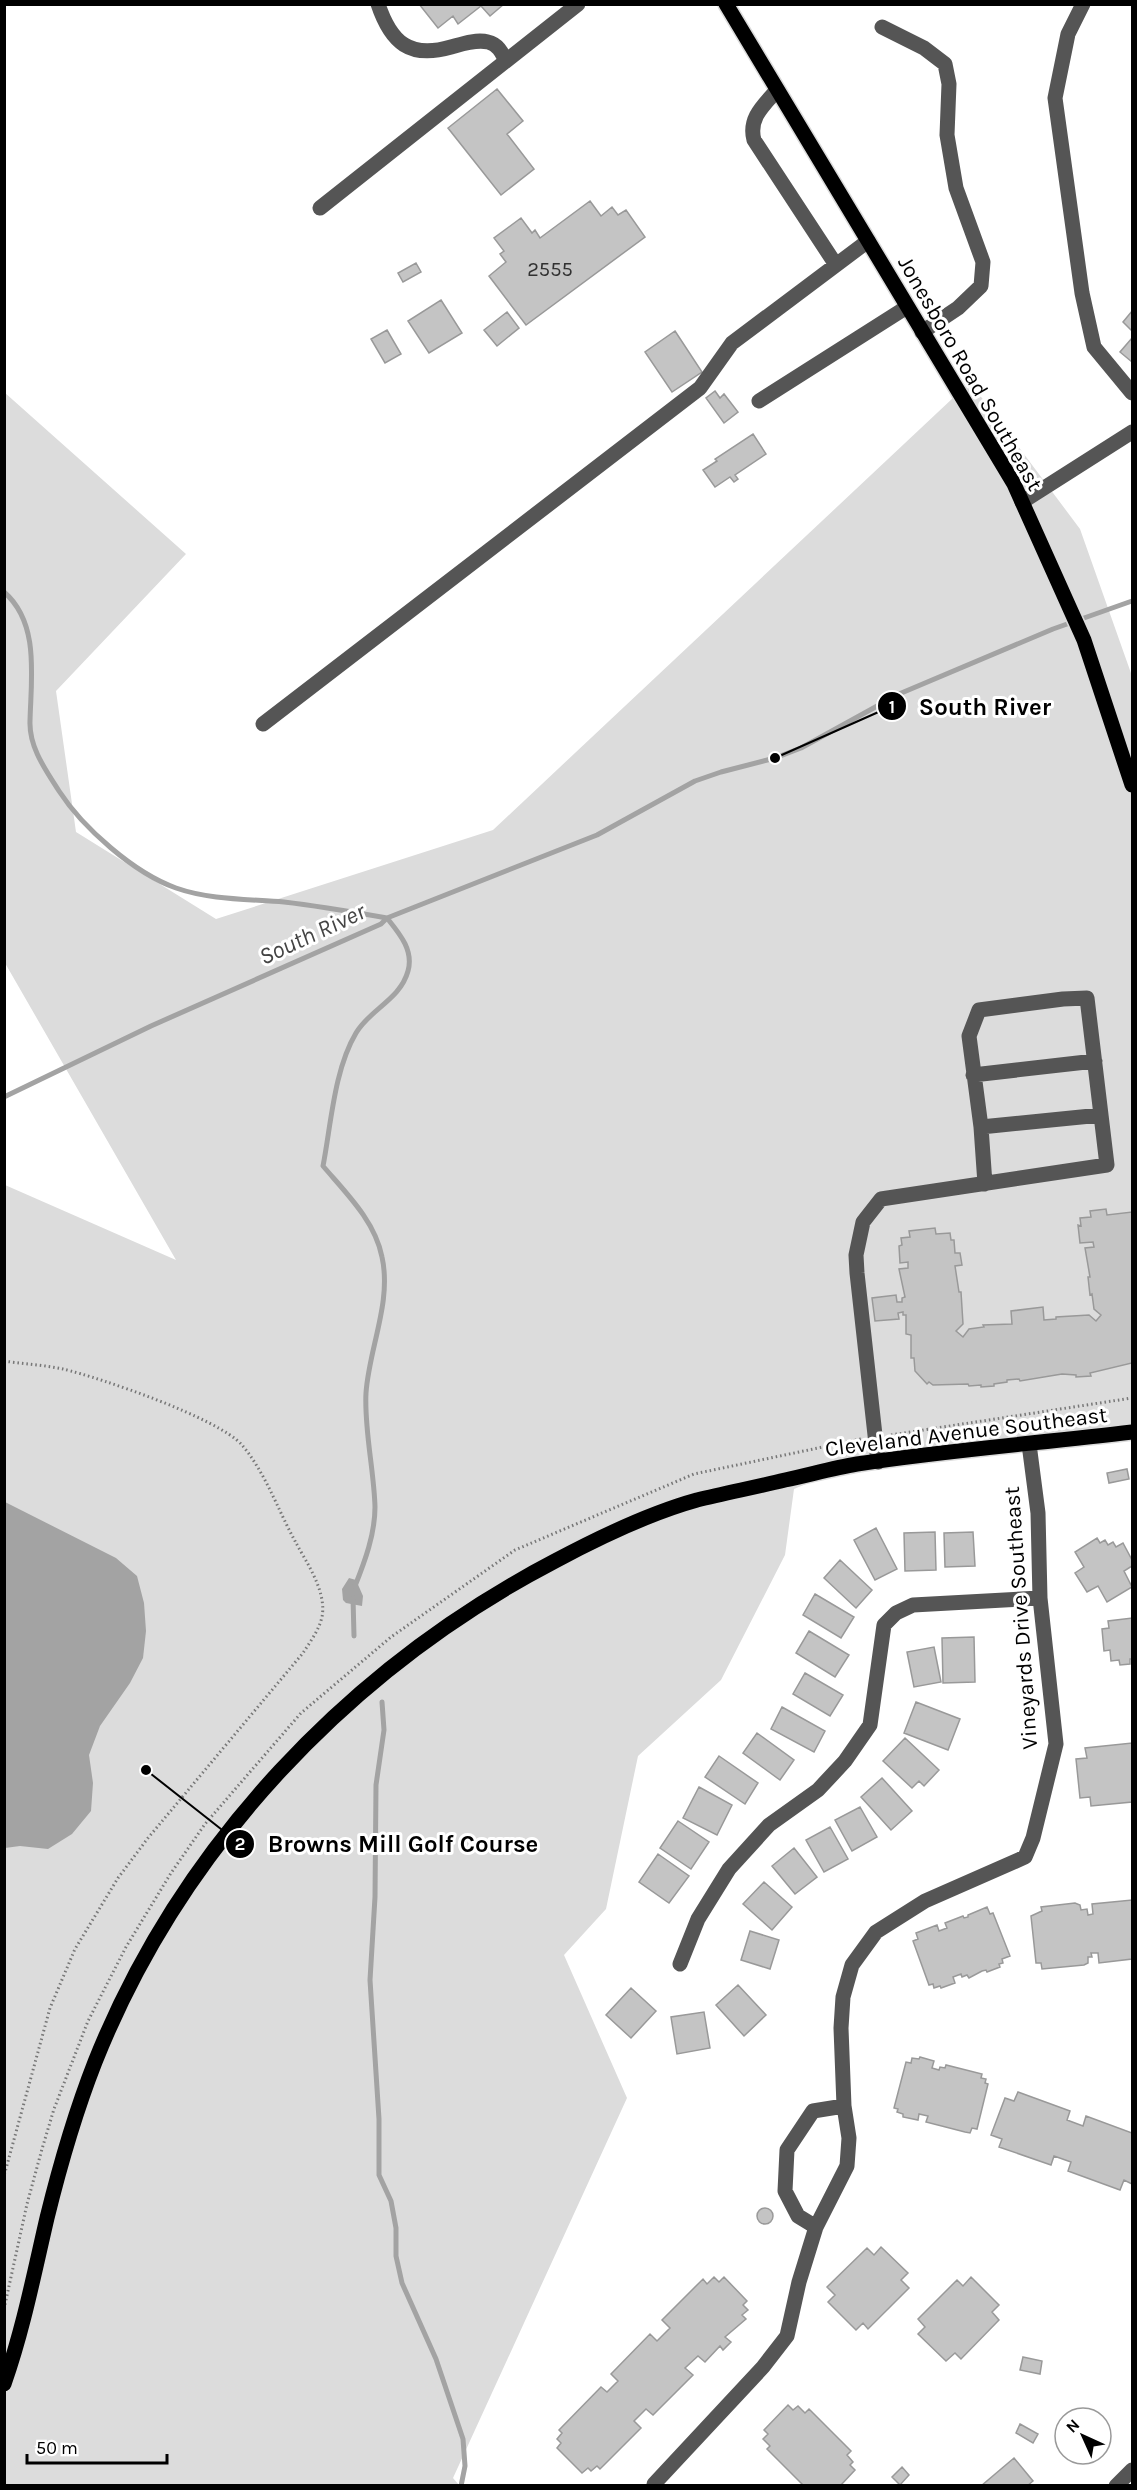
<svg xmlns="http://www.w3.org/2000/svg" width="1137" height="2490" font-family="Karla,sans-serif">
<style>
.green{fill:#dcdcdc}
.water{fill:#a3a3a3}
.lines{fill:none;stroke-linecap:round;stroke-linejoin:round}
.stream{stroke:#a3a3a3;stroke-width:5}
.building{fill:#c4c4c4;stroke:#999;stroke-width:1.5}
.major-casing{stroke:#dbdbdb;stroke-width:18}
.path{stroke:#777;stroke-width:3;stroke-dasharray:1.5 3;stroke-linecap:butt}
.minor{stroke:#555;stroke-width:15}
.major{stroke:#000;stroke-width:15}
.labels{text-anchor:middle;stroke-width:6;stroke-linejoin:round;paint-order:stroke}
.number-label{font-size:20px;fill:#313131}
.street-label{font-size:22px;fill:#000;stroke:#fff}
.water-label{font-size:24px;font-style:italic;fill:#444;stroke:#fff}
.leader{fill:none;stroke:#000;stroke-width:2}
.callout-dot{fill:#000;stroke:#fff;stroke-width:2}
.mark-label{font-size:18px;text-anchor:middle;font-weight:bold;fill:#fff}
.callout-label{font-size:24px;text-anchor:middle;font-weight:bold;fill:#000;stroke:#fff;stroke-width:6;stroke-linejoin:round;paint-order:stroke}
</style>
<rect width="100%" height="100%" fill="#fff"/>
<path class="green" d="M970,382L1080,529L1132,676V1424L866,1459L794,1489L785,1555L721,1680L638,1756L606,1909L564,1955L627,2098L453,2478L459,2485H5V1185L176,1260L5,963L4,392L186,554L56,691L76,832L216,919L493,830Z"/>
<path class="water" d="M5,1502L116,1558L137,1576L144,1603L146,1631L143,1658L130,1683L100,1726L89,1755L93,1783L91,1811L72,1834L48,1849L20,1846L5,1848Z
M349,1578L356,1580L363,1596L362,1606L346,1603L343,1600L342,1589Z"/>
<g class="lines">
<path class="stream" d="M4,592C40,623 31,678 30,721C29,747 45,769 59,791C83,828 134,873 176,888C210,900 249,899 284,902C319,906 353,912 387,918C399,933 414,950 408,971C400,1000 370,1009 356,1033C334,1070 331,1125 323,1166C346,1193 375,1221 382,1257C392,1302 369,1348 366,1393C364,1429 374,1470 375,1507C375,1534 365,1561 355,1586
M4,1097L151,1026L381,924L387,918L597,835L695,781L721,772L775,758L801,748L899,694L1053,629L1132,601
M353,1598L354,1636
M382,1702L384,1730L376,1785L375,1897L370,1980L379,2119V2175L391,2201L396,2228V2256L402,2283L436,2359L463,2439L465,2466L461,2486"/>
</g>
<path class="building" d="M419,4H504L490,16L481,6L458,24L453,16L438,28Z
M497,89L523,121L507,134L534,169L501,195L448,128Z
M590,201L601,216L612,207L618,215L626,210L645,237L526,325L489,276L506,262L500,254L504,251L494,238L521,218L532,233L535,230L540,238Z
M416,263L421,272L403,282L398,273Z
M441,300L462,333L429,353L408,321Z
M1132,311V331L1123,322Z
M507,312L519,328L497,346L484,330Z
M387,330L401,354L385,363L371,339Z
M675,331L702,372L672,392L645,352Z
M1132,338V362L1120,352Z
M715,391L720,398L724,394L738,412L724,423L706,398Z
M753,434L766,454L735,475L738,479L734,482L730,477L715,487L703,470L717,461L715,459Z
M1106,1209L1107,1215L1132,1212V1363L1090,1373L1091,1376L1076,1377V1375L1062,1374L1020,1381L1019,1379L1007,1380V1382L994,1384V1386L981,1387V1385L969,1386L968,1384L933,1385L929,1382L927,1384L915,1371L914,1358H911V1335L906,1334V1315H903V1312L898,1313L899,1319L875,1321L872,1298L896,1295L897,1302H902V1298L905,1297L899,1269L908,1268V1262L900,1263L899,1246L902,1245L901,1238L910,1237L909,1231L935,1228L936,1234L950,1233L951,1240H954L955,1253H960L962,1265L955,1266L959,1292H961L963,1324L956,1331L963,1337L969,1329L984,1327L983,1325L1012,1324L1011,1311L1043,1307L1044,1320L1056,1319V1317L1089,1315L1096,1321L1101,1315L1094,1309L1092,1294L1090,1295L1088,1277H1090L1085,1248L1094,1247L1093,1242L1080,1243L1078,1225L1081,1226L1080,1218L1091,1217L1090,1211Z
M1127,1469L1129,1479L1109,1483L1107,1473Z
M876,1528L897,1569L875,1580L854,1540Z
M935,1532L936,1570L905,1571L904,1533Z
M973,1532L975,1566L945,1567L944,1533Z
M1097,1538L1100,1543L1105,1540L1108,1545L1113,1542L1116,1547L1123,1543L1132,1560V1566L1124,1571L1132,1587L1107,1602L1098,1586L1087,1592L1075,1573L1084,1567L1075,1552Z
M840,1560L872,1590L856,1608L824,1578Z
M815,1594L854,1617L841,1638L803,1615Z
M1132,1618V1659H1130V1664L1120,1665L1119,1660L1111,1661L1110,1650L1104,1651L1102,1629L1109,1628L1108,1621Z
M809,1631L849,1655L835,1677L796,1653Z
M974,1637L975,1682L943,1683L942,1638Z
M934,1647L941,1682L914,1687L907,1652Z
M805,1673L843,1695L830,1716L793,1694Z
M916,1702L960,1719L948,1750L904,1733Z
M782,1707L825,1731L814,1752L771,1729Z
M757,1733L794,1760L780,1780L743,1753Z
M905,1738L939,1770L924,1786L919,1781L912,1788L883,1761Z
M1132,1743V1802L1091,1806L1090,1797L1080,1798L1076,1759L1087,1758L1085,1748Z
M719,1756L758,1783L745,1804L705,1777Z
M882,1778L912,1811L891,1830L861,1797Z
M699,1787L732,1805L717,1835L683,1818Z
M860,1807L877,1837L852,1851L835,1820Z
M678,1821L709,1842L691,1869L660,1848Z
M830,1827L848,1859L824,1872L806,1840Z
M794,1848L817,1877L795,1894L772,1866Z
M658,1854L689,1876L669,1903L639,1882Z
M764,1882L792,1907L772,1930L743,1904Z
M1132,1900V1959L1099,1963L1098,1953H1091L1092,1957H1088V1963L1084,1965L1042,1969L1041,1963H1036L1031,1916L1042,1911L1041,1907L1075,1903L1080,1905L1081,1910L1087,1909L1088,1915L1093,1914L1092,1904Z
M987,1907L990,1914L993,1913L1010,1956L1002,1959L1003,1963L999,1964L1000,1967L987,1972L986,1970L982,1971L969,1978L967,1975L962,1977L961,1974L953,1977L955,1983L941,1988L940,1986L934,1988L933,1984L929,1985L913,1941L918,1939L916,1933L937,1925L939,1931L947,1928L945,1923L963,1916L964,1918L968,1917V1915Z
M750,1931L779,1940L770,1969L741,1960Z
M738,1985L766,2015L744,2036L716,2005Z
M631,1988L656,2011L631,2038L606,2015Z
M704,2012L710,2048L677,2054L671,2017Z
M920,2057L934,2061L932,2068L939,2070L940,2067L945,2068L946,2065L982,2074L981,2078L986,2079L985,2083L988,2084L977,2129L972,2128L970,2133L965,2132L926,2122L928,2116L919,2114L918,2120L903,2117V2114L897,2112L898,2109L894,2108L906,2062L911,2063L912,2058L919,2059Z
M1018,2092L1070,2111L1067,2120L1083,2126L1086,2116L1132,2133V2184L1124,2180L1120,2190L1068,2171L1071,2162L1054,2156L1051,2165L999,2147L1002,2139L991,2135L1005,2098L1014,2101Z
M757 2216a8 8 0 1 1 16 0a8 8 0 1 1-16 0Z
M881,2247L908,2273L901,2280L909,2288L868,2329L863,2323L856,2330L828,2302L835,2295L827,2287L867,2248L874,2255Z
M714,2277L719,2282L724,2277L747,2301L743,2305L748,2310L742,2315L746,2319L725,2337L731,2342L723,2350L720,2346L705,2362L698,2356L685,2368L693,2375L653,2415L646,2409L634,2421L641,2428L600,2469L597,2466L591,2471L588,2468L582,2473L557,2448L561,2443L557,2439L562,2433L559,2430L601,2387L607,2392L618,2381L611,2374L650,2334L657,2341L670,2328L662,2320L703,2279L707,2284Z
M971,2277L999,2305L992,2312L999,2320L961,2359L955,2353L946,2361L918,2334L925,2327L918,2319L957,2280L963,2286Z
M1023,2357L1042,2361L1040,2374L1020,2370Z
M788,2405L793,2410L798,2406L805,2413L809,2409L851,2451L847,2455L853,2462L850,2465L855,2470L840,2486H804L767,2449L770,2446L763,2439L768,2434L764,2430Z
M1020,2424L1038,2434L1033,2443L1016,2433Z
M1014,2458L1033,2481L1027,2486H981Z
M902,2467L909,2475L900,2485L892,2477Z"/>
<g class="lines">
<defs>
<path id="major" d="M726,4L1014,484L1084,640L1132,785
M4,2384C23,2330 34,2274 47,2218C60,2165 75,2113 95,2062C181,1846 350,1668 555,1561C598,1538 650,1513 697,1500C726,1493 756,1487 785,1480C809,1475 833,1468 857,1464C948,1450 1041,1443 1132,1432"/>
</defs>
<use href="#major" class="major-casing"/>
<path class="path" d="M4,1361C24,1364 44,1365 63,1369C101,1378 218,1418 242,1445C265,1472 278,1510 295,1541C306,1562 327,1591 322,1617C319,1630 310,1642 303,1653L148,1838L118,1878L75,1949L50,2008L4,2176
M891,1435L1132,1398
M4,2309L27,2204L42,2149L54,2109L88,2021L126,1947L171,1873L205,1824L301,1713L391,1637L515,1550L694,1474L861,1439"/>
<path class="minor" d="M378,4C391,43 410,59 451,47C462,44 476,39 488,42C498,44 502,53 506,61
M1083,4L1068,34L1055,98L1082,293L1094,347L1132,393
M882,27L924,48L945,64L949,84L947,135L956,188L983,262L981,286L958,308L922,332
M777,90C764,105 748,118 754,140L836,265
M320,208L578,4
M759,401L907,307
M1022,502L1132,432
M263,724L700,388L732,343L868,241
M973,1075L1095,1061
M981,1127L1101,1115
M878,1462L857,1273L856,1255L863,1222L881,1199L1107,1165L1087,998L1063,999L979,1010L969,1036L981,1127L985,1184
M680,1964L698,1919L729,1869L769,1825L818,1790L845,1761L870,1725L884,1625L896,1613L913,1605L1040,1598
M816,2227L798,2216L785,2191L787,2150L813,2111L844,2106
M654,2484L763,2367L787,2336L799,2282L816,2227L847,2166L849,2138L844,2106L841,2028L843,1997L852,1965L876,1932L925,1901L1025,1857L1033,1838L1056,1744L1040,1598L1038,1513L1029,1444
M1116,2486L1132,2470"/>
<use href="#major" class="major"/>
</g>
<g class="labels">
<g class="number-label">
<text x="550" y="276">2555</text>
</g>
<g class="street-label">
<text transform="translate(971 373) rotate(60)" y="8">Jonesboro Road Southeast</text>
<text transform="translate(966 1431) rotate(-7)" y="8">Cleveland Avenue Southeast</text>
<text transform="translate(1020 1618) rotate(-94)" y="8">Vineyards Drive Southeast</text>
</g>
<g class="water-label">
<text transform="translate(312 934) rotate(-25)" y="8">South River</text>
</g>
</g>
<path class="leader" d="M775 758L892 706M146 1770L240 1844"/>
<g class="callout-dot">
<circle cx="775" cy="758" r="6"/>
<circle cx="146" cy="1770" r="6"/>
<circle cx="892" cy="706" r="15"/>
<circle cx="240" cy="1844" r="15"/>
</g>
<g class="mark-label">
<text x="892" y="713">1</text>
<text x="240" y="1850">2</text>
</g>
<g class="callout-label">
<text x="985" y="715">South River</text>
<text x="403" y="1852">Browns Mill Golf Course</text>
</g>
<rect width="1137" height="2490" fill="none" stroke="#000000" stroke-width="12"/>
<g transform="translate(1083 2436) rotate(315)"><circle r="28" fill="#ffffff" stroke="#999999" stroke-width="1.5"/>
<path d="M0-4.5L10 22L0 15L-10 22Z" fill="#000000"/>
<text y="-9" font-size="16" font-weight="bold" text-anchor="middle" fill="#000000">N</text>
</g>
<path d="M27 2454v9h140v-9" fill="none" stroke="#000000" stroke-width="3"/>
<text x="36" y="2454" font-size="18" fill="#000000" stroke="#ffffff" stroke-width="4.5" paint-order="stroke">50 m</text>
</svg>
